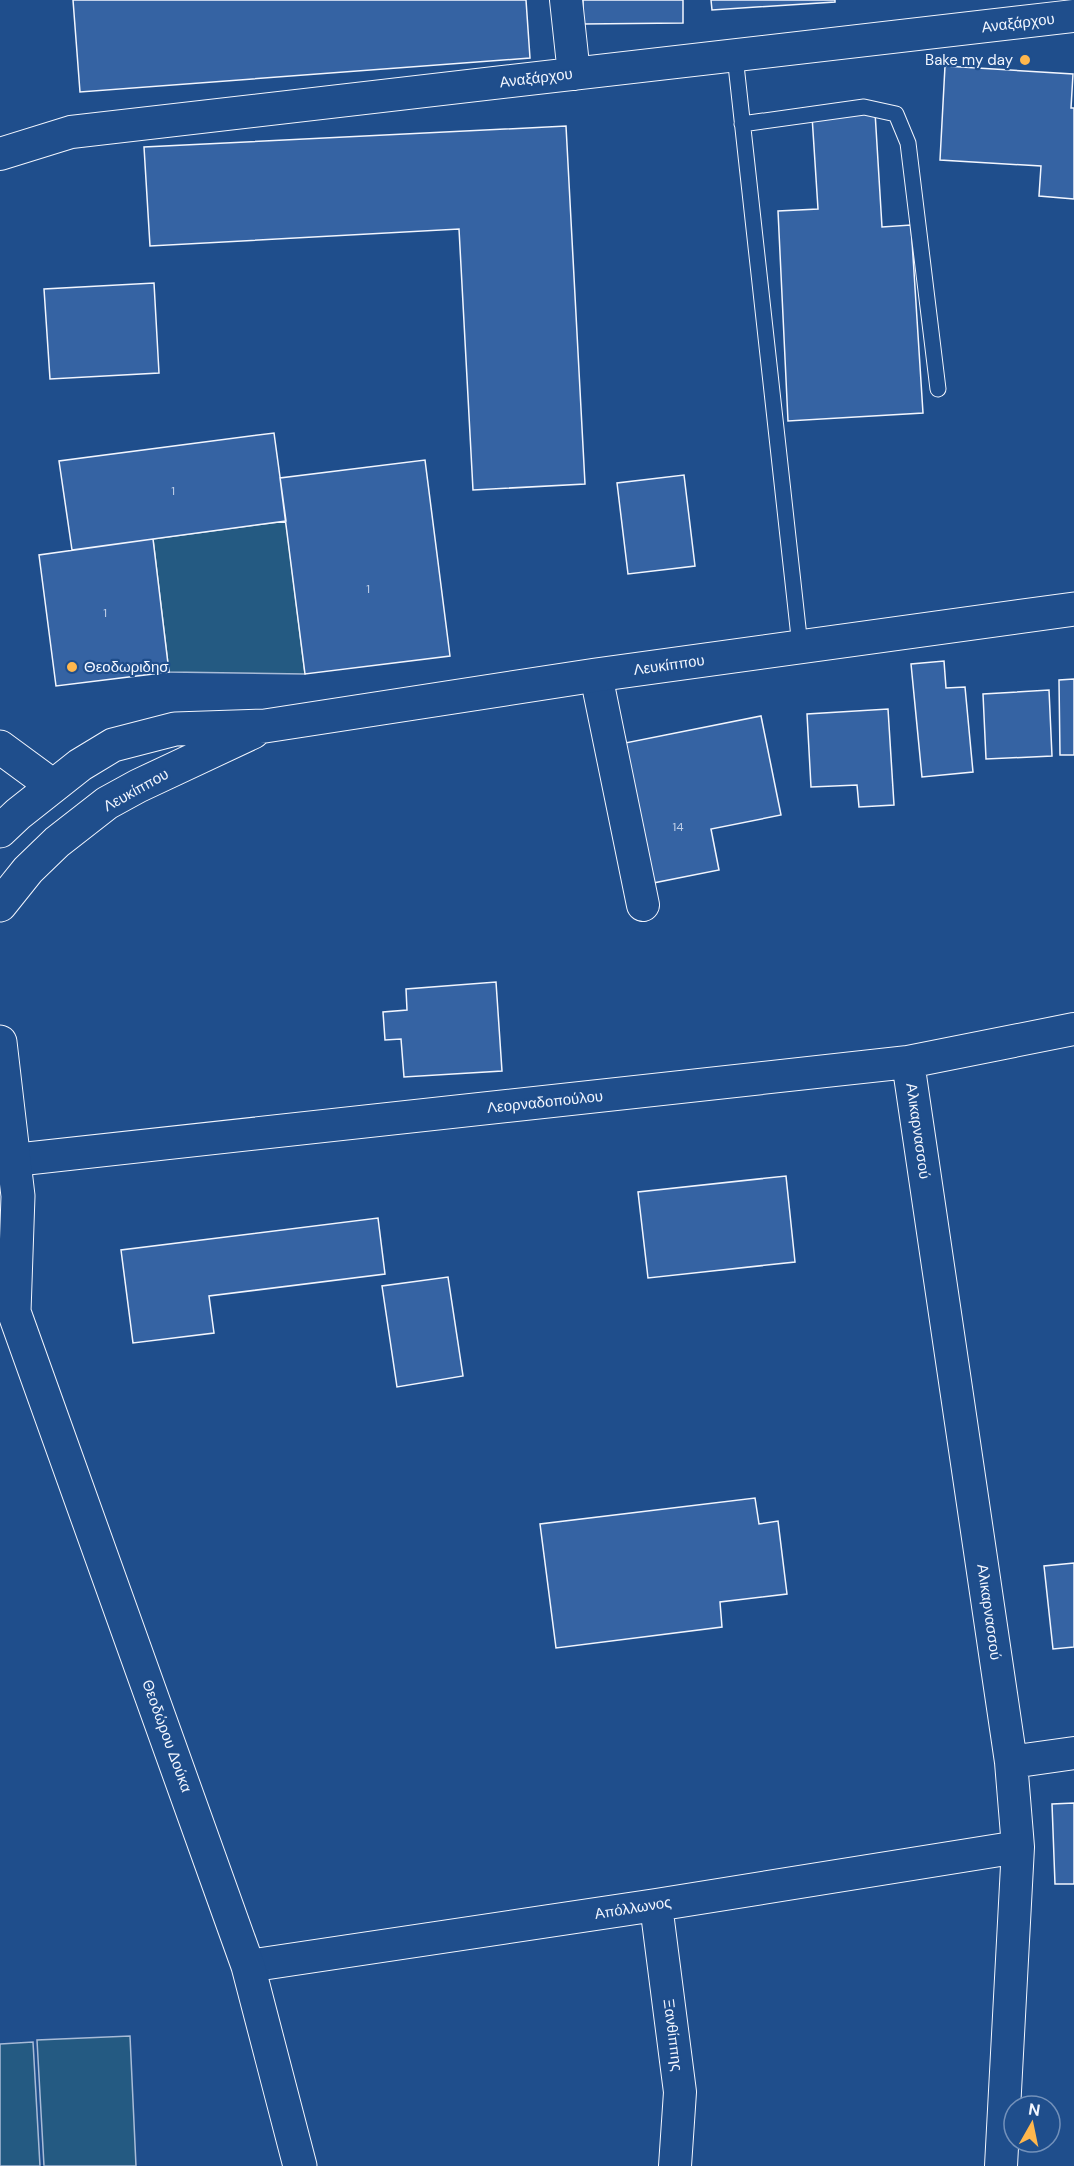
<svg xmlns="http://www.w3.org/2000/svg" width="1074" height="2166" font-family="'DM Sans',sans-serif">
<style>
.green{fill:#245a82;stroke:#a8bbd7;stroke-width:1.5}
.building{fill:#3563a3;stroke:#f2f6ff;stroke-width:1.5}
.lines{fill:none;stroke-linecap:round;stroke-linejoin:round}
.lane-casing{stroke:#f2f6ff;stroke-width:17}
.street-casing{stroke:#f2f6ff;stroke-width:34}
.secondary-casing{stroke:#f2f6ff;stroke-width:35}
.lane{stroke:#1f4e8c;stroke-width:15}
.street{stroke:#1f4e8c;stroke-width:32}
.secondary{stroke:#1f4e8c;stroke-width:33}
.poi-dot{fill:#ffb74d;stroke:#1f4e8c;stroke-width:2}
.labels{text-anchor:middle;stroke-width:4.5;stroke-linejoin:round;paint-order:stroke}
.number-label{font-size:12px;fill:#c3d1e8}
.street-label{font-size:15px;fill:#f2f6ff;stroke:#1f4e8c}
.poi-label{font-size:15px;fill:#f2f6ff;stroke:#1f4e8c;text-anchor:end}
</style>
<rect width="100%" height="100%" fill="#1f4e8c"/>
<path class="green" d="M286,521L305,674L169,672L153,539Z
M130,2036L136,2166H44L37,2040Z
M33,2042L40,2166H0V2044Z"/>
<path class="building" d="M73,0H526L530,58L80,92Z
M583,0H683V23L583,24Z
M711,0H835V2L712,10Z
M945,66L1073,74L1071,108H1074V199L1039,196L1041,166L940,160Z
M875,112L882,227L911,225L923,413L788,421L778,211L818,209L812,116Z
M566,126L585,484L473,490L459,229L150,246L144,147Z
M154,283L159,373L50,379L44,289Z
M274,433L286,521L72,550L59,461Z
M425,460L450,656L305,674L280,478Z
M684,475L695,566L628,574L617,483Z
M153,539L169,672L56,686L39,555Z
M944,661L946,688L965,687L973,772L922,777L911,664Z
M1074,679V755H1060L1059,680Z
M1049,690L1052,756L986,759L983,694Z
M888,709L894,805L859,807L857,785L811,787L807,714Z
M761,716L781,815L711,829L719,870L648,884L620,744Z
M496,982L502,1071L404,1077L401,1039L385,1040L383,1012L407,1010L406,989Z
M786,1176L795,1262L648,1278L638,1192Z
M378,1218L385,1274L209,1296L214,1333L133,1343L121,1250Z
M448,1277L463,1376L397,1387L382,1286Z
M755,1498L759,1524L778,1521L787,1594L720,1602L722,1627L556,1648L540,1524Z
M1074,1563V1647L1053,1649L1044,1566Z
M1074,1803V1884H1055L1052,1804Z"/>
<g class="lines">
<defs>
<path id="lane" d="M735,56L800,646
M742,124L864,107L896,114L908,143L938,389"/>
<path id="street" d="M566,0L574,74
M0,154L71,132L1074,16
M596,675L643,905
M908,1062L1011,1762L1018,1847L1001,2166
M14,1160L908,1062L1074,1029
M1011,1762L1074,1753
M656,1905L680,2092L675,2166
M248,1966L656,1905L1018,1847"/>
<path id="secondary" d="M0,747L53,786
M0,831L18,814L80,765L113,745L175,729L265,726L596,675L1074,609
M0,905L28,870L57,842L107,803L138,786L253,732
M0,1042L18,1196L14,1312
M0,1286L14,1312L248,1966L300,2166"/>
</defs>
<use href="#lane" class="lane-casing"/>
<use href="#street" class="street-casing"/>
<use href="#secondary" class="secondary-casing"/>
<use href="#lane" class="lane"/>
<use href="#street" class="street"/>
<use href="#secondary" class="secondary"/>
</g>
<g class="poi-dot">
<circle cx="1025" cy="60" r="6"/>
<circle cx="72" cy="667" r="6"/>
</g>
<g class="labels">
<g class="number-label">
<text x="173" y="495">1</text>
<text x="368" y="593">1</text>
<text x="105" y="617">1</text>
<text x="678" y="831">14</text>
</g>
<g class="street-label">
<text transform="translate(1018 23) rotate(-7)" y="5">Αναξάρχου</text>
<text transform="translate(536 78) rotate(-7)" y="5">Αναξάρχου</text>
<text transform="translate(669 665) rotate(-8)" y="5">Λευκίππου</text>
<text transform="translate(136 790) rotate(-29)" y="5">Λευκίππου</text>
<text transform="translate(545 1102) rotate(-6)" y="5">Λεορναδοπούλου</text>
<text transform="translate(918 1131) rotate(82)" y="5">Αλικαρνασσού</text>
<text transform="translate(989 1612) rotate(82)" y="5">Αλικαρνασσού</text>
<text transform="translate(167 1736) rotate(70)" y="5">Θεοδώρου Δούκα</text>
<text transform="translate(633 1908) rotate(-9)" y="5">Απόλλωνος</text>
<text transform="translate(673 2035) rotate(83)" y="5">Ξανθίππης</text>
</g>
<g class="poi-label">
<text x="1013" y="65">Bake my day</text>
<text x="84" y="672" text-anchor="start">Θεοδωριδησ</text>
</g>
</g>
<g transform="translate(1032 2124) rotate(9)"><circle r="28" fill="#1f4e8c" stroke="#7391ba" stroke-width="1.5"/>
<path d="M0-4.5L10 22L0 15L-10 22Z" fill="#ffb74d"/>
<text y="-9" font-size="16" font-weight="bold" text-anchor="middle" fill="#f2f6ff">N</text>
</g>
</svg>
